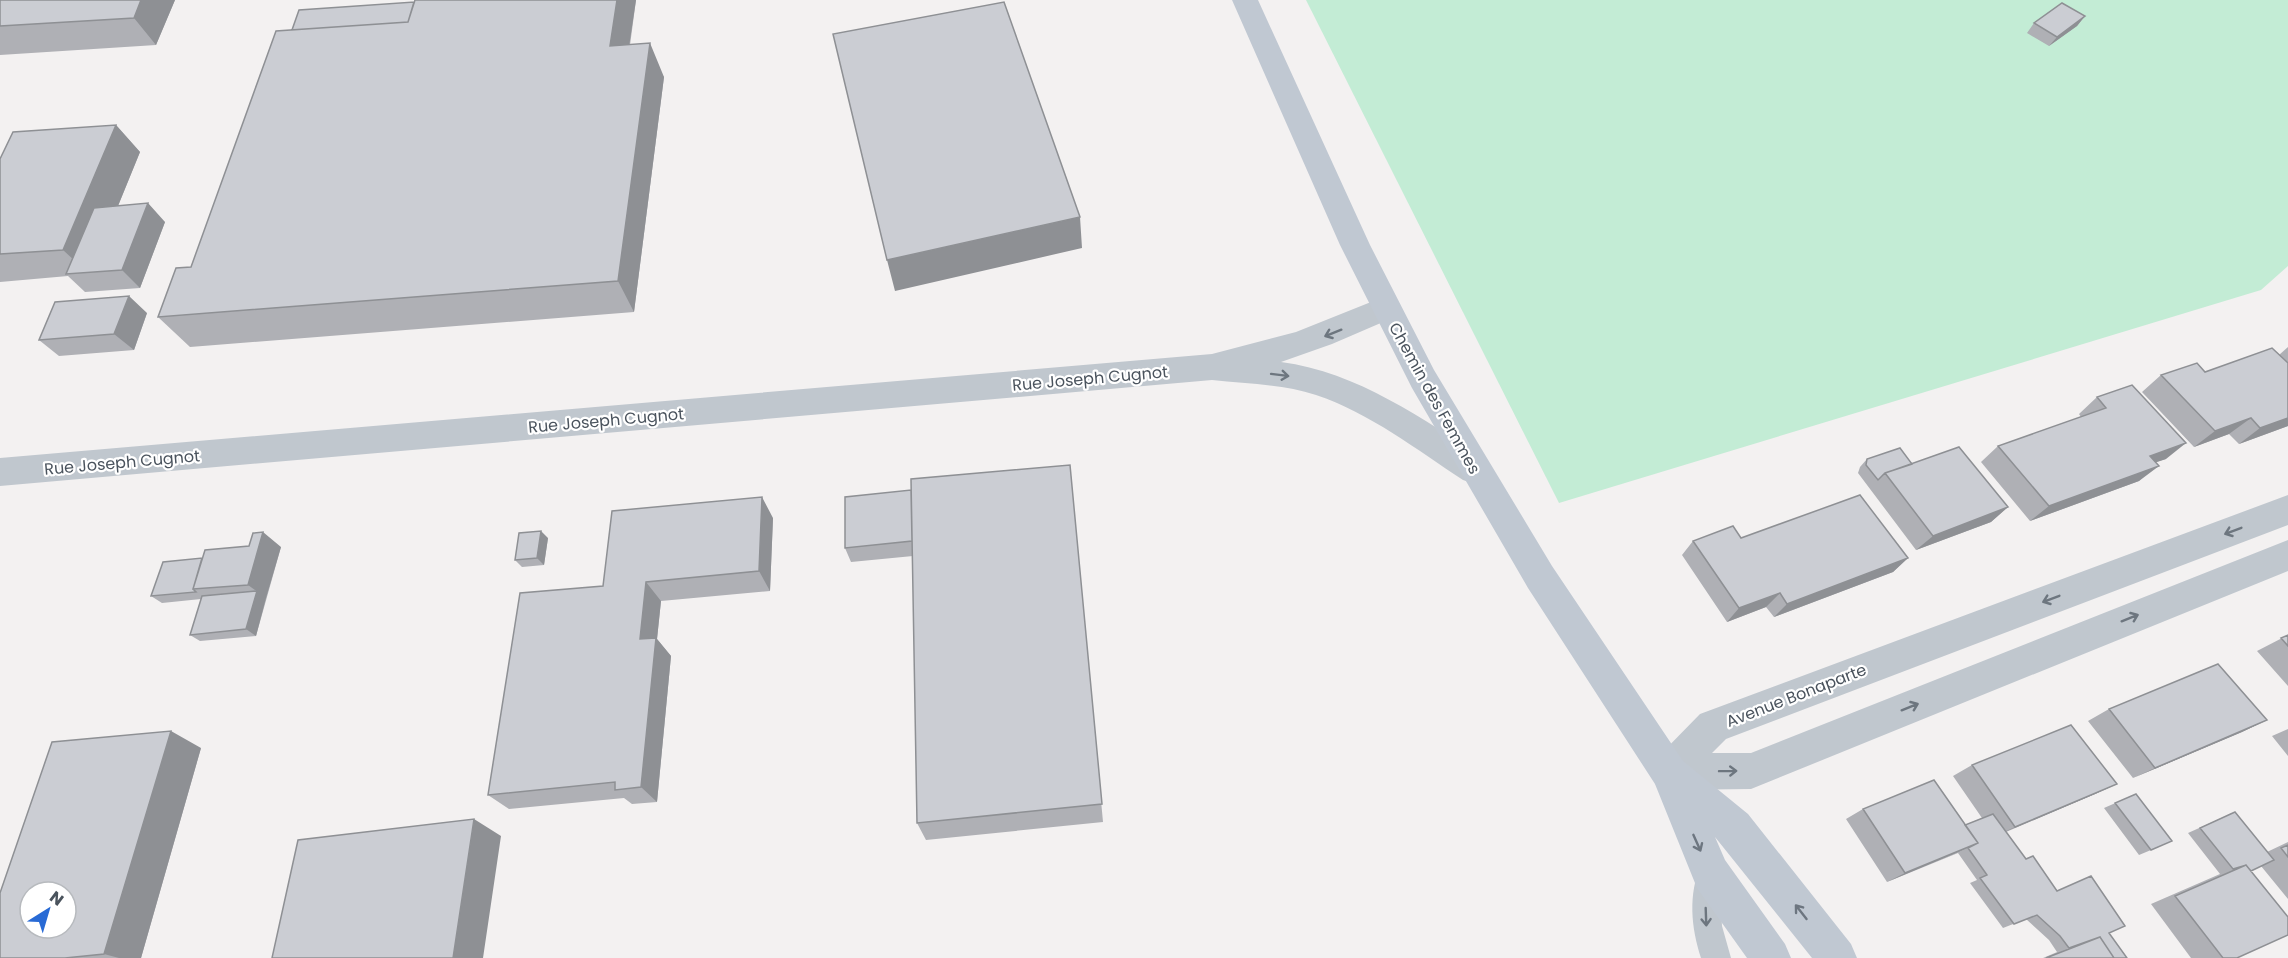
<svg xmlns="http://www.w3.org/2000/svg" width="2288" height="958" font-family="Poppins,sans-serif">
<style>
.green{fill:#c3ecd5}
.lines{fill:none;stroke-linecap:round;stroke-linejoin:round}
.lane{fill:#c0c7ce;fill-rule:evenodd}
.street{fill:#c0c7ce;fill-rule:evenodd}
.secondary{fill:#c0c8d2;fill-rule:evenodd}
.wall{fill:#afb0b5}
.shaded-wall{fill:#8e9094}
.building{fill:#cbcdd3;stroke:#8e9094;stroke-width:1.5;fill-rule:evenodd}
.oneway{stroke:#6d767f}
.oneway2{stroke:#6d7680}
.labels{text-anchor:middle;stroke-width:4.5;stroke-linejoin:round;paint-order:stroke}
.street-label{font-size:16px;fill:#4a535d;stroke:#fff}
</style>
<rect width="100%" height="100%" fill="#f3f1f1"/>
<path class="green" d="M1306,0H2288V266L2261,290L1559,503Z"/>
<g class="lines">
<path class="lane" d="M1711,860L1721,864L1725,874L1721,907L1722,926L1731,958H1701C1691,927 1688,895 1701,864Z"/>
<path class="street" d="M1386,296L1397,300L1401,308L1397,316L1332,344L1281,362C1358,372 1422,419 1487,460L1491,470L1487,480L1475,484L1463,480C1417,450 1370,413 1316,395C1283,384 1247,384 1212,380L0,486V458L1212,354L1296,332Z
M2288,495V525L1726,739L1712,753H1751L2288,540V571L1751,789L1669,790L1656,785L1650,772L1656,759L1700,714Z"/>
<path class="secondary" d="M1232,0H1258L1370,245L1434,370L1552,566L1683,761L1748,814L1851,944L1857,958H1812L1715,837L1725,860L1785,944L1791,958H1747L1697,888L1655,784L1528,588L1412,388L1340,245Z"/>
</g>
<path class="wall" d="M0,0H175L156,45L0,55Z
M415,0H636L630,45L664,77L634,312L190,347L158,317L191,267L292,30L414,2Z
M2085,16L2077,26L2049,46L2027,33L2034,23Z
M116,125L140,152L118,206L165,222L140,288L85,292L68,276L0,282V159Z
M147,313L134,350L59,356L39,340Z
M2288,347V426L2239,444L2229,434L2194,447L2142,392L2161,375L2205,372L2279,355Z
M2097,397L2166,459L2156,462L2139,481L2030,521L1981,462L1998,446L2081,417L2079,414Z
M1867,459L1912,464L2008,507L1991,522L1916,550L1858,473L1860,467Z
M1070,465L1103,822L926,840L917,823L913,556L851,562L845,548L911,490Z
M773,518L770,591L661,601L657,639L671,656L657,802L632,804L624,798L509,809L488,795L603,586Z
M548,538L544,565L522,567L515,560Z
M1741,538L1908,558L1893,572L1774,617L1766,607L1727,622L1682,555L1693,541Z
M249,546L281,547L256,636L200,641L190,635L201,599L162,603L151,596L202,558Z
M2288,635V686L2257,651Z
M2109,709L2267,720L2242,732L2133,778L2088,721Z
M2288,729V756L2272,736Z
M201,748L141,958H0Z
M1972,765L2117,784L2095,794L2006,832L2026,859L2057,890L2109,933L2127,958H2043L2062,950L2057,952L2049,940L2026,919L2003,928L1970,883L1977,880L1958,853L1887,882L1846,819L1863,809L1965,825L1982,818L1953,776Z
M2136,794L2151,850L2139,855L2104,808Z
M2235,812L2267,852L2288,842V899L2261,866L2251,871L2237,958H2191L2151,904L2220,874L2188,833Z"/>
<path class="shaded-wall" d="M141,0H175L156,45L134,18Z
M617,0H636L624,80L610,46Z
M2085,16L2077,26L2049,46L2057,37Z
M650,43L664,77L634,312L618,281Z
M116,125L140,152L91,272L88,273L63,250Z
M148,203L165,222L140,288L122,270Z
M1080,217L1082,248L895,291L887,260Z
M129,296L147,313L134,350L114,334Z
M2251,418L2229,434L2194,447L2215,431Z
M2288,418V426L2239,444L2260,428Z
M2186,443L2166,459L2130,471L2150,456Z
M2159,466L2139,481L2030,521L2049,506Z
M762,497L773,518L770,591L759,571Z
M2008,507L1991,522L1916,550L1933,536Z
M541,531L548,538L544,565L537,558Z
M263,532L281,547L266,598L248,585Z
M1908,558L1893,572L1774,617L1787,604Z
M646,582L661,601L657,639L671,656L657,802L641,787L640,639Z
M257,591L266,598L256,636L246,629Z
M1780,593L1766,607L1727,622L1739,608Z
M2267,720L2242,732L2133,778L2155,768Z
M171,731L201,748L141,958H119L104,954Z
M2117,784L2095,794L1995,836L2015,827Z
M474,819L501,836L483,958H453Z
M1978,843L1958,852L1887,882L1905,873Z"/>
<path class="building" d="M0,0H141L134,18L0,26Z
M415,0H617L610,46L650,43L618,281L158,317L176,268L191,267L276,31L408,22Z
M414,2L408,22L292,30L299,10Z
M1004,2L1080,217L887,260L833,34Z
M2062,3L2085,16L2057,37L2034,23Z
M116,125L63,250L0,254V159L13,132Z
M148,203L122,270L66,274L94,208Z
M129,296L114,334L39,340L55,302Z
M2272,348L2288,363V418L2260,428L2251,418L2215,431L2161,375L2197,363L2205,372Z
M2132,385L2186,443L2150,456L2159,466L2049,506L1998,446L2106,408L2097,397Z
M1959,447L2008,507L1933,536L1885,473Z
M1900,448L1912,464L1885,473L1878,480L1866,465L1867,459Z
M1070,465L1102,804L917,823L911,479Z
M911,490L912,541L845,548V497Z
M1860,495L1908,558L1787,604L1780,593L1739,608L1693,541L1733,526L1741,538Z
M762,497L759,571L646,582L640,639L656,638L641,787L615,790V782L488,795L520,593L603,586L612,511Z
M541,531L537,558L515,560L519,533Z
M263,532L248,585L193,589L205,550L249,546L253,533Z
M202,558L193,589L196,592L151,596L163,562Z
M257,591L246,629L190,635L202,596Z
M2288,635V646L2281,638Z
M2218,664L2267,720L2155,768L2109,709Z
M2071,725L2117,784L2015,827L1972,765Z
M171,731L104,954L65,958H0V893L52,742ZM30,892H66V928H30Z
M1934,780L1978,843L1905,873L1863,809Z
M2136,794L2172,841L2151,850L2115,803Z
M2235,812L2274,860L2251,871L2246,865L2233,869L2200,828Z
M1993,814L2026,859L2033,856L2057,891L2091,876L2125,926L2109,933L2127,958H2114L2100,937L2069,948L2060,936L2037,915L2014,924L1980,878L1987,875L1968,848L1978,843L1965,825Z
M474,819L453,958H272L298,840Z
M2288,845V857L2281,848Z
M2246,865L2288,917V935L2237,958H2223L2175,896Z
M2100,937L2114,958H2046Z"/>
<defs><path id="oneway-shaft" d="M-6 0H5M1.5-3L5.5 0L1.5 3" fill="none" stroke-width="1.6" stroke-linecap="round" stroke-linejoin="round" transform="scale(1.5)"/></defs>
<g class="oneway">
<use href="#oneway-shaft" transform="translate(1333 333) rotate(158)"/>
<use href="#oneway-shaft" transform="translate(1280 375) rotate(7)"/>
<use href="#oneway-shaft" transform="translate(2233 531) rotate(159)"/>
<use href="#oneway-shaft" transform="translate(2051 599) rotate(159)"/>
<use href="#oneway-shaft" transform="translate(2130 618) rotate(-22)"/>
<use href="#oneway-shaft" transform="translate(1910 707) rotate(-22)"/>
<use href="#oneway-shaft" transform="translate(1728 771) rotate(-1)"/>
<use href="#oneway-shaft" transform="translate(1706 917) rotate(88)"/>
</g>
<g class="oneway2">
<use href="#oneway-shaft" transform="translate(1697 843) rotate(66)"/>
<use href="#oneway-shaft" transform="translate(1801 912) rotate(-128)"/>
</g>
<g class="labels">
<g class="street-label">
<text transform="translate(1090 378) rotate(-5)" y="6">Rue Joseph Cugnot</text>
<text transform="translate(1435 398) rotate(61)" y="6">Chemin des Femmes</text>
<text transform="translate(606 420) rotate(-5)" y="6">Rue Joseph Cugnot</text>
<text transform="translate(122 462) rotate(-5)" y="6">Rue Joseph Cugnot</text>
<text transform="translate(1796 695) rotate(-21)" y="6">Avenue Bonaparte</text>
</g>
</g>
<g transform="translate(48 910) rotate(37)"><circle r="28" fill="#ffffff" stroke="#b7babe" stroke-width="1.5"/>
<path d="M0-4.5L10 22L0 15L-10 22Z" fill="#286ad5"/>
<text y="-9" font-size="16" font-weight="bold" text-anchor="middle" fill="#4a535d">N</text>
</g>
</svg>
